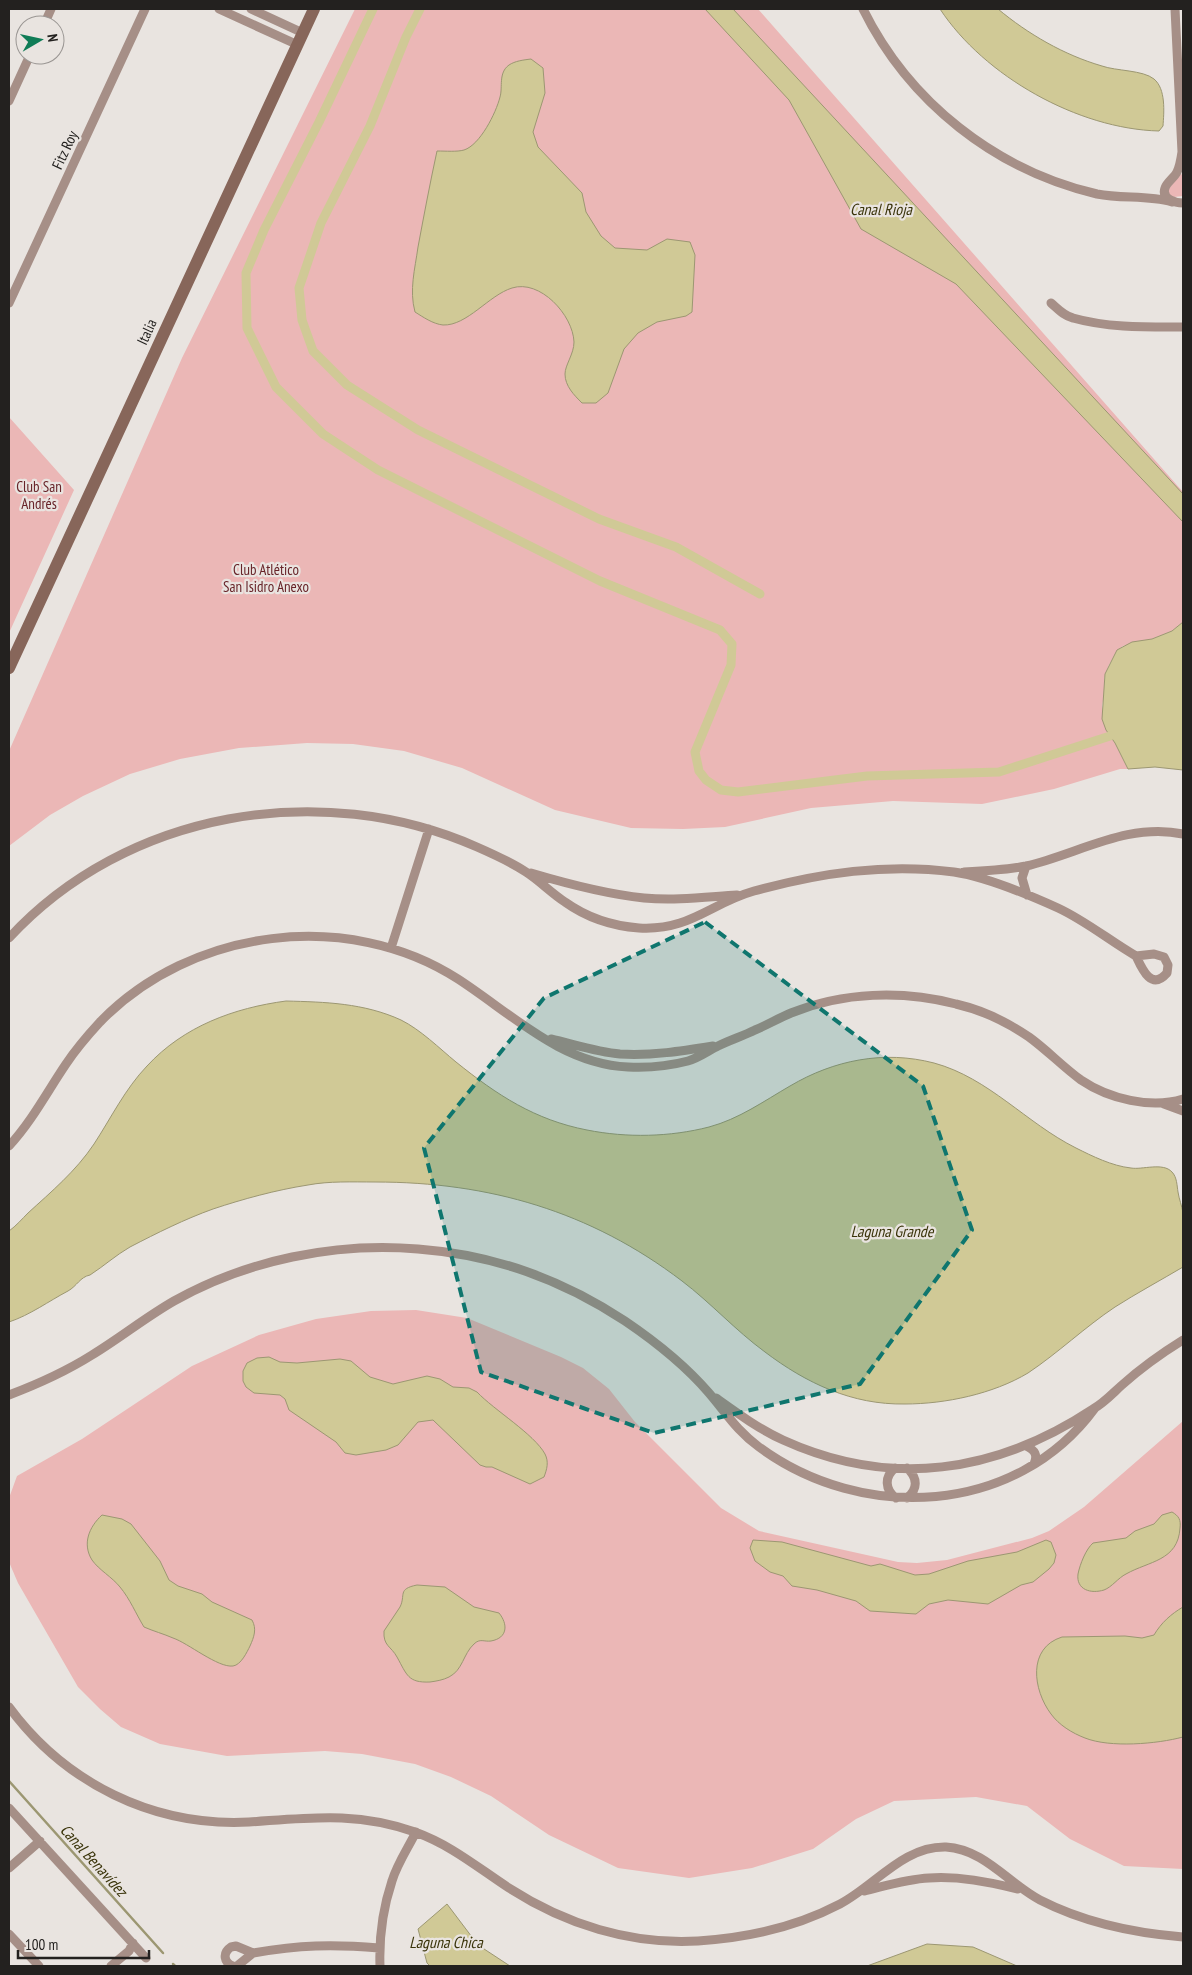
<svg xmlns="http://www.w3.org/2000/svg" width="1192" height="1975" font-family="'PT Sans Narrow',sans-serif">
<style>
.green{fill:#ebb7b6}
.water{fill:#d0c996;stroke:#9c9772}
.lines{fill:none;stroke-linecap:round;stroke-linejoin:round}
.stream{stroke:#9c9772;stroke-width:2.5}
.canal{stroke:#d0c996;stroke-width:9}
.street{stroke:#a68f87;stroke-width:9}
.secondary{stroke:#87665a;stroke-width:12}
.marked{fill:#0f766e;fill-opacity:0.2;stroke:#0f766e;stroke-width:4;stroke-dasharray:10 6;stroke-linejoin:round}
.labels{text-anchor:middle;stroke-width:4.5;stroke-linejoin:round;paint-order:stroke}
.street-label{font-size:15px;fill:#23211f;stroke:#e9e4e0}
.park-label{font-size:15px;fill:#682429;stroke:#e9e4e0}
.water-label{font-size:16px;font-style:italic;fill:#3a340a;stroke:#e9e4e0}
</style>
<rect width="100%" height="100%" fill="#e9e4e0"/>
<path class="green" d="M355,9H758L1183,492V622L1172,631L1152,639L1123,646L1118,650L1109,665L1104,679L1105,691L1102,706L1106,730L1115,743L1128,769H1120L1054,789L982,804L893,801L811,808L725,827L683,829L631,828L555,810L462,768L404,751L353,744L307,743L239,748L180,759L130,774L83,796L50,815L9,846V751L182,358Z
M1183,174V196L1174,197L1169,195L1168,190L1179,175Z
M9,417L74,490L9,633Z
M416,1310L467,1318L561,1357L583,1368L609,1389L635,1422L721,1508L759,1531L898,1562L917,1563L947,1560L1032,1538L1049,1531L1084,1507L1183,1421V1869L1124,1866L1070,1839L1027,1806L976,1797L894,1801L856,1819L813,1849L752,1868L689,1878L618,1868L549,1835L491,1796L451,1777L415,1764L362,1754L325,1751L227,1756L160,1744L121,1727L100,1709L78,1687L18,1583L9,1562V1498L17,1476L82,1439L192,1366L259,1335L316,1319L371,1311Z"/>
<path class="water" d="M705,9H733L1183,494V522L956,284L861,229L789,100Z
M940,9H998C1028,34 1064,55 1102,66C1116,71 1143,70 1154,79C1166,89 1164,112 1163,126L1159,131C1078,129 984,76 940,9Z
M531,59L543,68L545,93L533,132L538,147L582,193L586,212L601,236L615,248L647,250L667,239L690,242L695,255L692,312L686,316L657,322L638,333L624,349L608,393L596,403H582C574,395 565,386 565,374C565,365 574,354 574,342C573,315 540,279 512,288C489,295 467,326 443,325C433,324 423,317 415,312C409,290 415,269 418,247C424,215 430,183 437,151C446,151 457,152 464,150C480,145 496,113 500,97C503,87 498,73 509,65C515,61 523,60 531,59Z
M1183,622V770L1155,767L1128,769L1115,743L1106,730L1102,719L1105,674L1117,650L1132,642L1152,639L1172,631Z
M286,1001C325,1002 364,1003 401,1020C421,1030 439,1048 456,1062C497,1095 535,1120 587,1130C627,1138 670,1137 709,1127C739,1119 764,1101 790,1086C834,1060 884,1050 934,1063C989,1078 1026,1123 1076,1148C1092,1156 1112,1166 1131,1168C1142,1170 1163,1162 1172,1172C1177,1177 1177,1186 1178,1192C1179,1199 1182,1206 1183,1213C1186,1230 1183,1250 1183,1267C1161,1280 1137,1293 1115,1307C1085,1327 1058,1353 1028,1373C993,1394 945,1404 905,1404C852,1405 806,1383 765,1352C735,1330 711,1303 682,1281C590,1211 489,1182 375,1182C352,1182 329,1181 308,1185C276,1190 243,1199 213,1209C185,1219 157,1233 130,1247C116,1255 104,1266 90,1275C80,1277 77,1286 68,1291C49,1301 30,1315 9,1322V1231C16,1226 22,1219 28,1213C51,1192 76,1171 94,1144C111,1118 125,1089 147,1066C184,1026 234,1008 286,1001Z
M269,1357L280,1362L297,1363L340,1359L351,1361L370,1377L393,1384L427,1376L440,1379L453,1387L469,1388L477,1392C494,1410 534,1434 545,1454C549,1462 547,1469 544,1477L530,1484L492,1467H486L480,1465L433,1420L418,1422L398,1445L386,1450L356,1455L345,1453L336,1442L289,1410L285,1399L280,1395L254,1393L246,1387L243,1381V1371L247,1363L257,1358Z
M1172,1512C1179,1516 1181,1520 1180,1528C1178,1561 1149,1561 1126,1574C1118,1578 1112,1587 1104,1590C1091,1594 1076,1590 1078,1574C1080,1564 1086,1549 1093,1543L1126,1538L1135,1531L1154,1524L1162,1515Z
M102,1515L122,1519L131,1524L160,1561L169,1580L178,1586L202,1594L212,1602L252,1620C257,1629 254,1637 250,1646C247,1652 241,1665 233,1666C218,1668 188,1643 173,1638C164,1634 153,1631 144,1627C136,1614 130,1599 120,1587C112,1577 99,1570 92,1560C82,1544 89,1527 102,1515Z
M753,1540L782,1542L871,1566L880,1564L915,1575L929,1574L968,1561L1017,1552L1046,1540L1051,1542L1056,1555L1054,1563L1049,1569L1033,1582L1021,1585L988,1604L948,1600L929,1604L916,1614L870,1611L856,1601L817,1590L792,1586L783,1576L770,1572L755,1561L750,1548Z
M417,1585L445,1587L474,1607L499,1613C508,1624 508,1638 491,1641C484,1642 480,1638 474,1644C463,1654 463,1670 449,1677C443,1680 437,1681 430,1682C408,1683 407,1675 397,1657C391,1646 383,1646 384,1631C389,1623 395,1615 400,1607C406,1595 397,1589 417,1585Z
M1183,1607V1737C1157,1744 1110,1748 1085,1738C1072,1733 1059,1725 1051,1714C1033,1690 1027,1648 1062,1637L1125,1636L1142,1638L1154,1635C1161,1623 1171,1614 1183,1607Z
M447,1904L478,1945L510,1966H430L427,1963L418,1929Z
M927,1944L973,1947L1017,1966H867Z"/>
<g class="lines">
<path class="stream" d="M9,1781L163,1953
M173,1964L175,1966"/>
<path class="canal" d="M373,9L319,122L264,230L246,273L247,328L276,387L323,434L378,470L600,581L720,630L732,644L731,665L695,752L699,771L706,780L721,790L738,792L867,776L999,772L1110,736
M420,9L406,37L370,126L321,223L299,288L302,320L313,351L347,385L418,430L599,519L676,547L760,594"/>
<path class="street" d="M219,9L298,45
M251,9L303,33
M863,9C909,102 995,170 1097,194C1122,199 1148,195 1172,202
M1175,9L1182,152C1181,159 1180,166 1177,172C1174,178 1167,182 1165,188C1161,199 1176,203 1183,203
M44,25L51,9
M9,101L30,55
M9,303L145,9
M1051,303C1058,309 1064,316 1073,318C1108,328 1148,327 1183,327
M1026,866L1022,878L1027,895
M964,872C985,871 1006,870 1026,866C1078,854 1128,822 1183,834
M531,873C568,884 605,894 644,898C675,901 706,897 737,895
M9,938C126,811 321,778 477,847C493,854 511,862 526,872C540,881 551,893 565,902C586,917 613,926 639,928C690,931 711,903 754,891C820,873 886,863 954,872C987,877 1027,894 1058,908C1086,921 1110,941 1136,956
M391,948L429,829
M1154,954L1164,957L1168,965L1167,973C1151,991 1142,969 1136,956Z
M551,1039C573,1044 597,1052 620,1054C651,1056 682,1051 713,1046
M1164,1104L1183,1111
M9,1146C32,1121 47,1092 66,1064C76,1049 88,1035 100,1022C191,928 348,908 458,979C512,1014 561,1064 628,1067C648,1068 669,1066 688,1061C699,1058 708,1051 718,1046C730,1040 743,1036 755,1030C767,1025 779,1018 791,1013C843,992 902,990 956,1004C982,1010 1007,1022 1029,1037C1047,1050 1063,1067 1081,1080C1109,1099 1151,1109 1183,1099
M9,1395C38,1384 65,1372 92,1355C120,1338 146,1317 174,1301C247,1260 335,1242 418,1249C495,1255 561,1279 625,1321C656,1342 685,1365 709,1393C727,1414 736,1430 759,1447C862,1523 1016,1516 1095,1408
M716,1398C737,1413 759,1429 783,1440C891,1489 996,1473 1093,1409C1104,1403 1113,1393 1122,1385C1141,1368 1162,1353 1183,1340
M1026,1446C1035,1450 1038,1455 1034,1464
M895,1468C884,1477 885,1490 896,1498
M907,1498C918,1489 918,1478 907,1468
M9,1707C65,1783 153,1827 249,1822C308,1818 357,1811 415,1832C451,1845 477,1867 509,1888C565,1924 630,1945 698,1941C748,1938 796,1927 840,1904C876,1885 903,1846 946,1847C984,1849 1009,1884 1040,1900C1085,1923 1133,1933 1183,1937
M9,1808L146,1958
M9,1868L40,1841
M864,1891C885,1886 907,1879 929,1878C960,1876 988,1882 1018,1889
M9,1934L39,1966
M253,1953C299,1945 332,1944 379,1948
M111,1966L129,1951L133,1943
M233,1966C224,1963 222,1953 231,1947L236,1946L253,1953L237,1966
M380,1966C379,1938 383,1908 392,1881C397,1864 408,1848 416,1832"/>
<path class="secondary" d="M9,668L314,9"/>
</g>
<path class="marked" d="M705,922L923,1086L972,1230L860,1384L654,1433L481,1372L424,1148L544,998Z"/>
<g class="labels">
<g class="street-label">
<text transform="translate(65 150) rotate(-65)" y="5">Fitz Roy</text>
<text transform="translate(147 332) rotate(-65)" y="5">Italia</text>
</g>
<g class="park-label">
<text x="39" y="492">Club San<tspan x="39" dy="17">Andrés</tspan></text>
<text x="266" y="575">Club Atlético<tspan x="266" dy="17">San Isidro Anexo</tspan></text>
</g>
<g class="water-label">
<text x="881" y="215">Canal Rioja</text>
<text x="892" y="1237">Laguna Grande</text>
<text transform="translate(94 1860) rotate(48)" y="6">Canal Benavídez</text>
<text x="446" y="1948">Laguna Chica</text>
</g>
</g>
<rect width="1192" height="1975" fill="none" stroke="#23211f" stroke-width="20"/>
<g transform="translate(40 40) rotate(81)"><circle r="24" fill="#e9e4e0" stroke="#9a9693"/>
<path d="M0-4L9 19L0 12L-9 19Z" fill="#0f7c56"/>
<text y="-8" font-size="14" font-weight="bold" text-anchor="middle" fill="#23211f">N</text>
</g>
<path d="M18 1950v8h131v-8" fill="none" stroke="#23211f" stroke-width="2.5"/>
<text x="25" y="1950" font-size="15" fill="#23211f" stroke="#e9e4e0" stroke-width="4" paint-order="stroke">100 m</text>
</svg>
